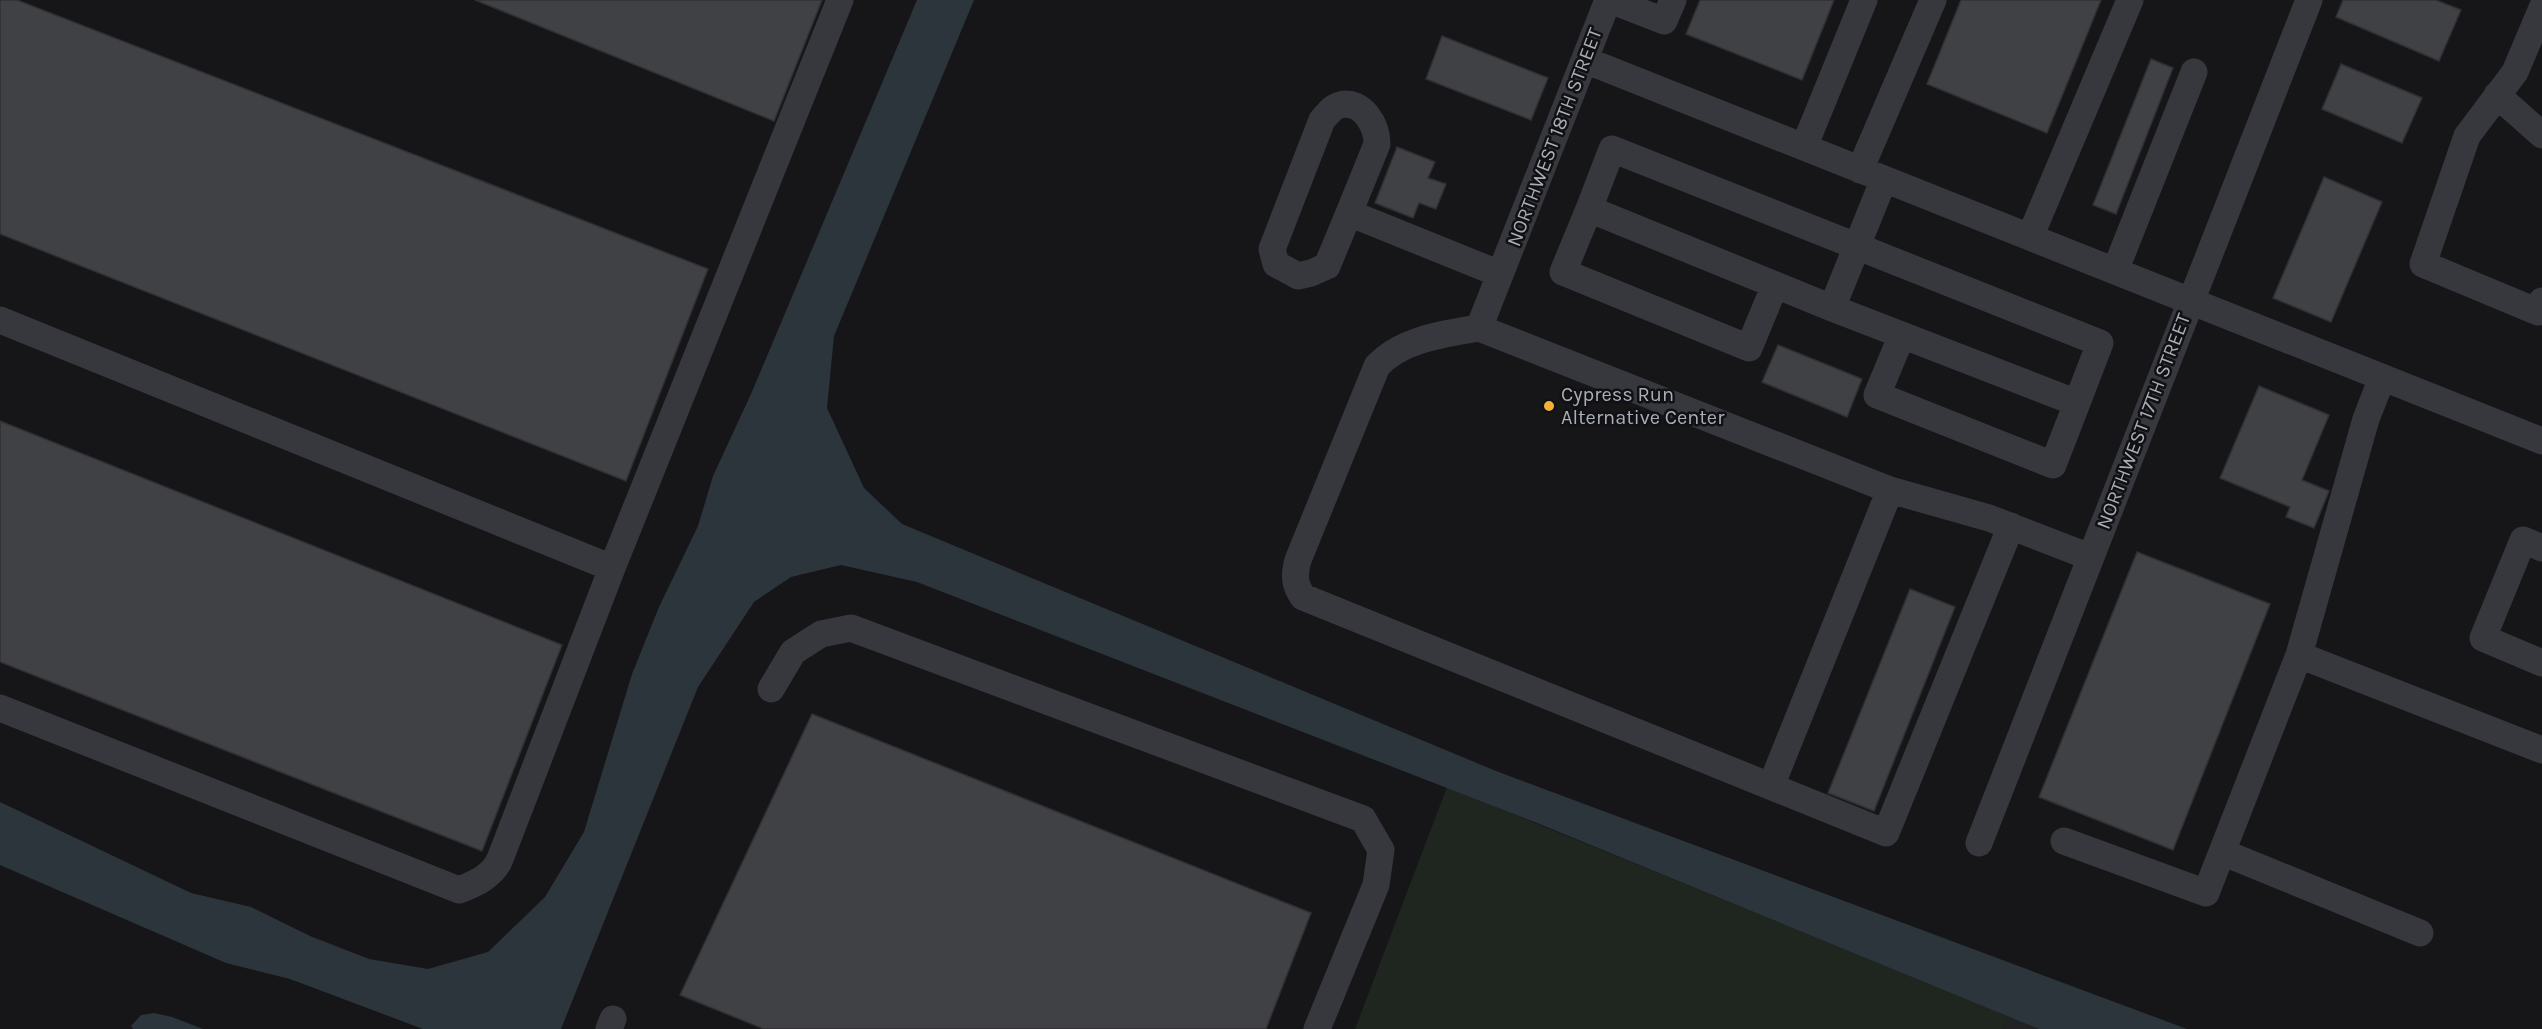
<svg xmlns="http://www.w3.org/2000/svg" width="2542" height="1029" font-family="Karla,sans-serif">
<style>
.built{fill:#222225}
.green{fill:#1e261f}
.water{fill:#2c353c}
.building{fill:#404145;stroke:#303034;stroke-width:1.5}
.lines{fill:none;stroke-linecap:round;stroke-linejoin:round}
.minor{stroke:#37383d;stroke-width:27}
.poi-dot{fill:#f2b134;stroke:#111113;stroke-width:2}
.labels{text-anchor:middle;stroke-width:5;stroke-linejoin:round;paint-order:stroke}
.street-label{font-size:20px;fill:#a8adb8;stroke:#111113}
.poi-label{font-size:20px;fill:#a8adb8;stroke:#111113;text-anchor:start}
</style>
<rect width="100%" height="100%" fill="#161618"/>
<path class="built" d="M2009,1016L2039,1029H2003Z"/>
<path class="green" d="M1447,787L2009,1016L2003,1029H1355Z"/>
<path class="water" d="M917,0H974L834,336L827,408L864,488L902,524L1496,771L2187,1029H2039L1537,823L917,582L841,565L791,577L754,602L698,687L561,1029H423L290,979L226,963L0,865V802L191,893L251,907L310,936L369,959L428,969L488,952L545,897L584,832L632,674L659,607L698,526L713,476L751,394Z
M154,1013L172,1017L203,1029H133L131,1026L141,1015Z"/>
<path class="building" d="M0,0H17L708,269L626,481L0,234Z
M475,0H822L774,121Z
M1700,0H1834L1802,80L1686,34Z
M1961,0H2101L2047,133L1927,84Z
M2343,0H2436L2461,10L2439,61L2336,17Z
M1442,36L1548,78L1531,120L1426,79Z
M2151,59L2173,68L2116,214L2093,205Z
M2341,64L2422,98L2402,143L2322,109Z
M1397,147L1435,162L1428,178L1446,184L1436,209L1419,203L1413,218L1375,203Z
M2324,177L2382,202L2331,322L2273,298Z
M1778,345L1862,379L1847,417L1762,382Z
M2259,386L2329,415L2302,480L2329,491L2314,528L2286,517L2290,507L2220,478Z
M0,421L562,645L482,851L0,662Z
M2137,552L2270,604L2173,850L2039,797Z
M1910,589L1955,607L1874,811L1828,793Z
M812,714L1311,913L1266,1029H764L680,995Z"/>
<g class="lines">
<path class="minor" d="M1608,0L1479,328L1890,490L1989,518L2090,557
M1610,0L1664,21L1673,0
M2542,8L2515,72L2467,136L2423,264L2538,312L2542,301
M1585,60L2542,441
M2497,95L2542,135
M1804,147L1864,0
M1860,170L1933,0
M1589,209L1563,272L1749,348L1775,285
M1349,213L1327,266L1311,273L1298,276L1276,264L1272,249L1322,120C1327,115 1332,107 1340,105C1363,99 1377,126 1377,144L1349,213L1500,274
M2030,237L2130,0
M2115,271L2194,72
M1832,308L2077,403L2100,343L1612,149L1589,209L1832,308L1884,179
M0,320L612,568
M1479,328C1444,334 1402,339 1377,366L1298,560C1294,575 1294,584 1303,597L1886,833L2011,526
M1902,335L1877,395L2053,465L2077,403
M2542,548L2523,540L2483,638L2542,663
M2299,655L2366,419L2382,378
M771,689L793,652L821,634L851,628L1363,819L1381,850L1376,885L1317,1029
M0,708L459,890C475,884 493,876 500,859L612,568L840,0
M1771,786L1890,490
M2064,841L2206,893L2299,655L2542,750
M1979,843L2309,0
M2222,852L2420,933
M609,1029L613,1019"/>
</g>
<circle class="poi-dot" cx="1549" cy="406" r="6"/>
<g class="labels">
<g class="street-label">
<text transform="translate(1554 137) rotate(-69)" y="7">NORTHWEST 18TH STREET</text>
<text transform="translate(2143 421) rotate(-69)" y="7">NORTHWEST 17TH STREET</text>
</g>
<g class="poi-label">
<text x="1561" y="401">Cypress Run<tspan x="1561" dy="23">Alternative Center</tspan></text>
</g>
</g>
</svg>
